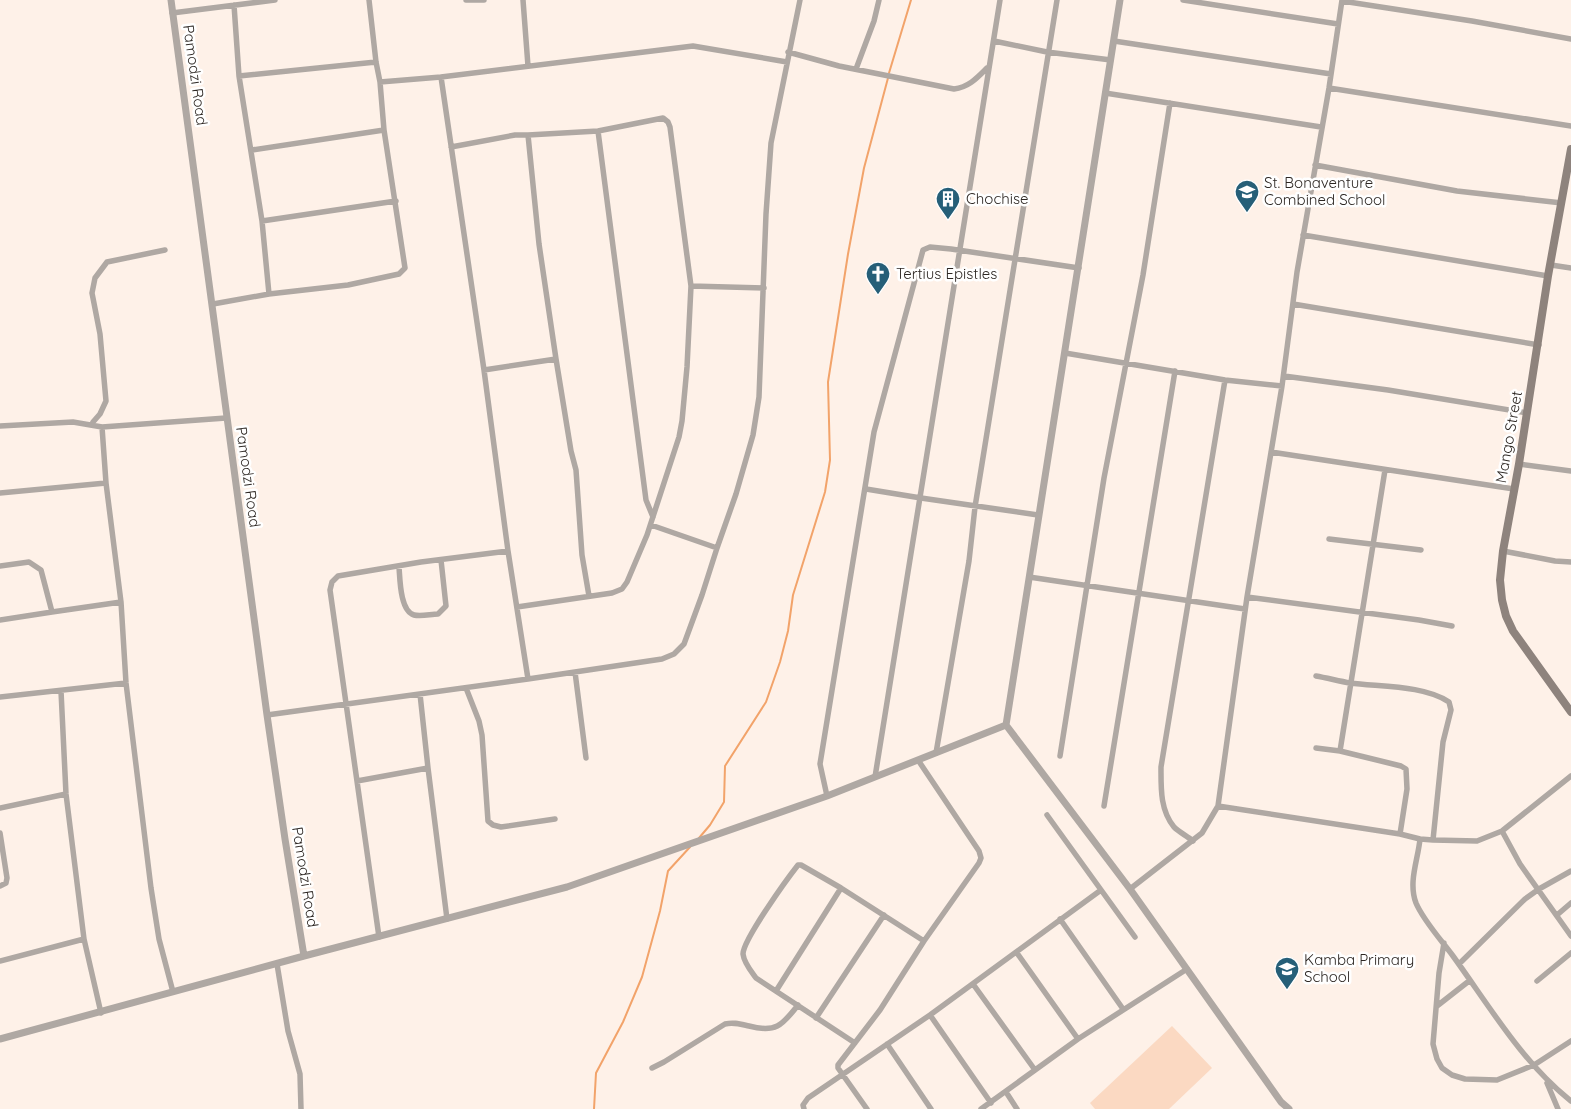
<svg xmlns="http://www.w3.org/2000/svg" width="1571" height="1109" font-family="Quicksand,sans-serif">
<style>
.pitch{fill:#fbd9c2}
.lines{fill:none;stroke-linecap:round;stroke-linejoin:round}
.stream{stroke:#f2a36a;stroke-width:2}
.minor{stroke:#afa8a3;stroke-width:5.5}
.tertiary{stroke:#afa8a3;stroke-width:7}
.secondary{stroke:#8e837d;stroke-width:8}
.labels{text-anchor:middle;stroke-width:5;stroke-linejoin:round;paint-order:stroke}
.street-label{font-size:15px;fill:#2d2723;stroke:#fff}
.poi-label{font-size:15px;fill:#2d2723;stroke:#fff;text-anchor:start}
</style>
<rect width="100%" height="100%" fill="#fef1e8"/>
<path class="pitch" d="M1172,1026L1212,1068L1169,1109H1095L1090,1103Z"/>
<g class="lines">
<path class="stream" d="M889,73L911,0
M699,838L710,825L724,802L725,766L766,702L780,662L788,631L793,595L825,492L830,460L828,382L848,254L864,168L888,78
M594,1109L596,1073L623,1022L642,977L660,911L668,871L690,847"/>
<path class="minor" d="M369,0L376,62L380,82
M466,0H484
M523,0L528,66
M1183,0L1338,24
M1342,1L1472,21L1571,39
M234,5L239,76L262,221L269,294
M172,13L275,0
M994,41L1047,52L1111,60
M1114,41L1331,74
M788,52L839,66L954,89C969,87 977,78 987,68
M856,69L874,21L879,0
M239,76L376,62
M441,77L484,370L508,551
M1329,88L1571,126
M1105,93L1321,127
M598,131L646,500L653,517
M451,147L515,135H528
M252,150L384,130
M1315,165L1457,191L1562,203
M262,221L396,201
M1303,235L1548,276
M1551,265L1571,268
M691,286L764,288
M213,304L269,294L348,285L399,274L405,268L384,130L380,82L441,77L693,46L787,62
M1293,304L1539,345
M1065,353L1225,380L1282,386
M484,370L556,359
M1284,376L1388,390L1527,413
M93,422L100,414L106,401L100,334L92,293L95,278L107,262L165,250
M0,426L73,422L102,427
M1271,452L1514,489
M1519,464L1571,471
M106,483L102,427L226,418
M866,489L921,498L1038,515
M0,493L106,483L121,602L126,683L151,888L159,939L173,992
M651,525L717,548
M1329,539L1421,550
M1503,551L1555,561L1571,562
M0,566L29,562L41,570L52,612L0,620
M399,567C400,579 400,611 414,615C421,617 431,614 438,614L446,606L441,560
M1029,577L1245,609
M1247,597L1419,620L1452,626
M517,607L612,593L622,589L627,582L647,535L679,437L682,421L687,367L691,286L670,127L668,122L663,118L598,131L528,135L539,244L556,359L571,451L576,470L582,555L589,596
M52,612L121,602
M575,672L586,758
M1316,676C1327,678 1339,681 1350,683C1379,687 1424,685 1449,702L1451,710L1443,742L1433,840
M466,688L479,721L482,735L488,821L493,825L501,827L555,819
M61,691L66,794L84,939L101,1013
M420,694L428,768L447,919
M0,697L126,683
M267,715L528,679L662,659L674,654L684,644L702,595L717,548L736,494L753,435L759,397L766,214L771,143L800,0
M1316,748L1340,751L1401,766L1406,769L1407,789L1400,834
M1340,751L1385,470
M936,753L969,561L975,507L1057,0
M1060,756L1104,478L1143,275L1170,103
M875,777L1000,0
M357,781L428,768
M827,796L820,764L874,432L923,250L930,247L951,249L1079,268
M1104,806L1175,371
M1218,806L1400,834L1420,839L1433,840L1477,841L1502,831L1571,776
M0,808L66,794
M1047,815L1135,937
M1502,831L1520,864L1571,936
M0,833L7,878L6,883L0,886
M1420,839C1418,860 1408,882 1416,903C1423,920 1442,941 1453,956C1490,1007 1522,1062 1571,1101
M1193,841C1187,836 1179,832 1174,827C1160,810 1161,788 1161,767L1225,380
M1130,889L1202,833L1218,806L1247,597L1282,386L1297,272L1329,88L1342,0
M1557,915L1571,903
M1060,919L1123,1009
M379,937L330,590L332,582L338,576L421,562L508,551L528,679
M1444,943L1439,973L1433,1044L1437,1059L1442,1068L1452,1075L1465,1079L1497,1080L1534,1065L1571,1041
M1017,953L1078,1039
M0,961L84,939
M277,964L288,1031L300,1074L301,1109
M1459,964L1525,899L1539,889L1571,871
M1537,981L1571,953
M973,984L1035,1070
M776,991L841,888
M1437,1006L1469,981
M930,1015L991,1103
M816,1018L884,915
M855,1043L756,978C751,971 744,963 743,954C743,940 787,879 798,865H801L841,888L924,941
M887,1044L931,1109
M652,1068L664,1062L725,1024C734,1022 740,1024 749,1026C775,1033 782,1026 798,1005
M1547,1083L1558,1109
M1006,1092L1017,1109
M804,1109L803,1105L808,1098L930,1015L1101,890
M867,1109L838,1068V1065L880,1010L924,941L979,863L981,858L979,851L918,760
M981,1109L1078,1039L1187,969"/>
<path class="tertiary" d="M171,0L267,715L285,839L304,956
M1120,0L1006,725L1130,889L1281,1102L1289,1109
M0,1039L304,956L567,887L827,796L1006,725"/>
<path class="secondary" d="M1571,149L1548,276L1519,464L1503,551L1500,580L1502,600L1506,616L1513,631L1571,712"/>
</g>
<defs>
<symbol id="school-pin" viewBox="-11 -11 22 30"><path d="M0 17L-7.5 6A9.5 9.5 0 1 1 7.5 6Z" fill="#265f78" stroke="#fff"/><path d="M0-5L7-2L0 1L-7-2ZM-4 1L0 2.5L4 1V4Q0 6-4 4Z" fill="#fff"/></symbol>
<symbol id="building-pin" viewBox="-11 -11 22 30"><path d="M0 17L-7.5 6A9.5 9.5 0 1 1 7.5 6Z" fill="#265f78" stroke="#fff"/><path d="M-4-6H4V6H1V3H-1V6H-4ZM-2.5-4.3h1.7v1.8h-1.7ZM.8-4.3h1.7v1.8H.8ZM-2.5-1h1.7V.8h-1.7ZM.8-1h1.7V.8H.8Z" fill="#fff"/></symbol>
<symbol id="church-pin" viewBox="-11 -11 22 30"><path d="M0 17L-7.5 6A9.5 9.5 0 1 1 7.5 6Z" fill="#265f78" stroke="#fff"/><path d="M-1.2-6h2.4v3.5h3.3v2.4h-3.3V6h-2.4V-.1h-3.3v-2.4h3.3Z" fill="#fff"/></symbol>
</defs>
<g fill-rule="evenodd">
<use href="#school-pin" x="1233" y="178" width="28" height="38"/>
<use href="#building-pin" x="934" y="185" width="28" height="38"/>
<use href="#church-pin" x="864" y="260" width="28" height="38"/>
<use href="#school-pin" x="1273" y="955" width="28" height="38"/>
</g>
<g class="labels">
<g class="street-label">
<text transform="translate(195 75) rotate(82)" y="5">Pamodzi Road</text>
<text transform="translate(1509 437) rotate(-80)" y="5">Mango Street</text>
<text transform="translate(248 477) rotate(82)" y="5">Pamodzi Road</text>
<text transform="translate(305 877) rotate(81)" y="5">Pamodzi Road</text>
</g>
<g class="poi-label">
<text x="1264" y="188">St. Bonaventure<tspan x="1264" dy="17">Combined School</tspan></text>
<text x="966" y="204">Chochise</text>
<text x="896" y="279">Tertius Epistles</text>
<text x="1304" y="965">Kamba Primary<tspan x="1304" dy="17">School</tspan></text>
</g>
</g>
</svg>
